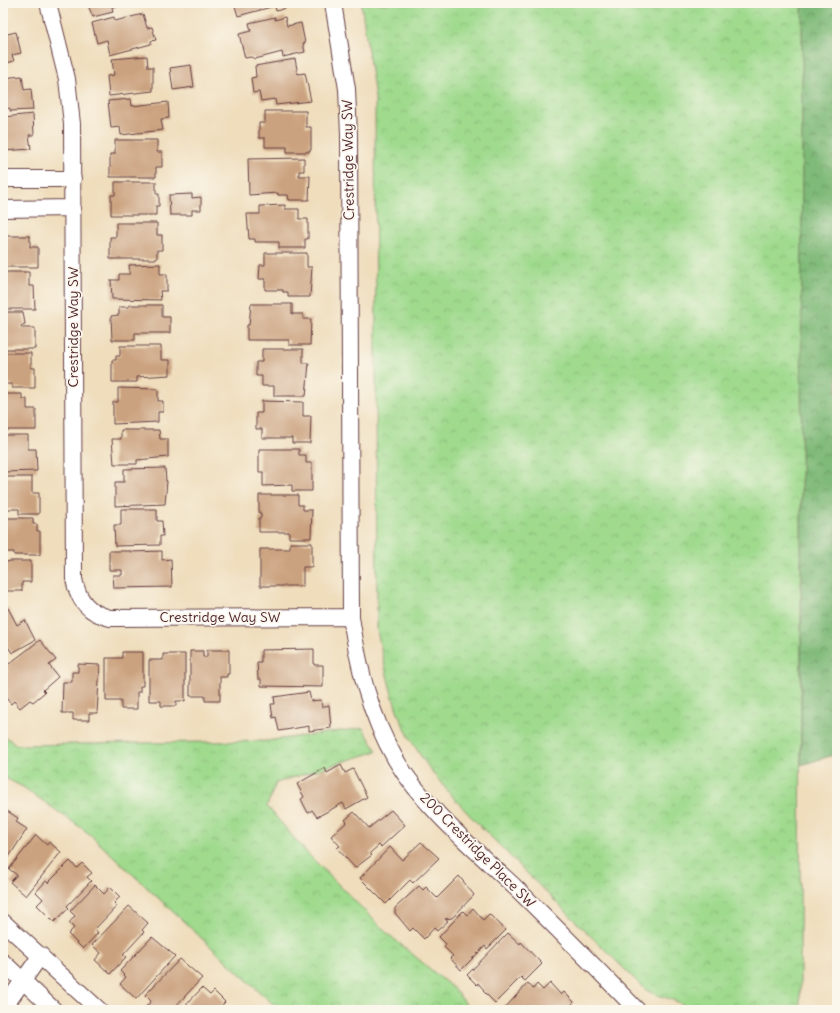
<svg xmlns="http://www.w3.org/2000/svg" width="840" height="1013" font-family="Delius,sans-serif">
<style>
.forest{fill:url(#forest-crowns);stroke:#646c52}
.park{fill:url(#park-crowns);stroke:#747c5c}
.building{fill:#cba27f}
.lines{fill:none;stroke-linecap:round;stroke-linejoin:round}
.minor-casing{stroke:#633c41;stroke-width:18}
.minor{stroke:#fff;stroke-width:16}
.labels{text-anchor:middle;stroke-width:3.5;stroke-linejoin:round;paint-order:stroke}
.street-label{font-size:14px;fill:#4a1f2b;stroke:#fbf7ec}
</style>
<defs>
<pattern id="forest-crowns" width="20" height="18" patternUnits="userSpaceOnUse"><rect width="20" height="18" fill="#7fba78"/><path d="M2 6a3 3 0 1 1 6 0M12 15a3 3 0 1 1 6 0" fill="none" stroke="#6a9763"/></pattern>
<pattern id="park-crowns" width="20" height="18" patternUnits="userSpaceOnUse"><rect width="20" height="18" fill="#9fda8d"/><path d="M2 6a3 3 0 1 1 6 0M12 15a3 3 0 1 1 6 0" fill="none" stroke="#8abb7a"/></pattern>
</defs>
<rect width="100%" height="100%" fill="#fbf7ec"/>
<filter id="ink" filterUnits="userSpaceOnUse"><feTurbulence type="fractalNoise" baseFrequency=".025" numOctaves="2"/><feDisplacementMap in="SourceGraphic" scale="8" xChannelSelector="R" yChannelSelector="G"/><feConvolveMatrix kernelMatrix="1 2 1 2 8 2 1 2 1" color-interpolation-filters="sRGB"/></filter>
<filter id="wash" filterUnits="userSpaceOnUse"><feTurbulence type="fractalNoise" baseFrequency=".012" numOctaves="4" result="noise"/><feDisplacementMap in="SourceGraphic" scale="16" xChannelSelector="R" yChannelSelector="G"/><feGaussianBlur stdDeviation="0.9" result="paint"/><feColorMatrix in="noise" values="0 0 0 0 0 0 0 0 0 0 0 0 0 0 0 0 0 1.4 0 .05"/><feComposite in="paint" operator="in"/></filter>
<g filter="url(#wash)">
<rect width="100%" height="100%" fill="#efddbc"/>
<path class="forest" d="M802,3H837V754L801,765Z"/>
<path class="park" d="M361,3H802L800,1010H688C679,998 659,998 646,990C598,943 550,897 503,849C466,812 428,775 404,727C391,700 384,661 377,631L375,98Z
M363,728L377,751L276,783L267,806L306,852L387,933L454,989L471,1010H279L87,832L23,787L3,777V735L17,745L266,741Z"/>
<g id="blocks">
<path class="building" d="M87,3H126V4L112,7L113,12L93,17Z
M234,3H296V5L276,11L275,6L238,16Z
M143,14L147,28L152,27L156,40L151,41V44L110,55L107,40L97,43L92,23L114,17L115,21Z
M275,17V20L285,17L287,26L301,23L305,43H303L305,52L283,57L282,52L255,59L251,57L245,58L239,34L251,31L249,23Z
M16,32L21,53L12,55L14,61L3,64V35Z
M147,56L148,67H153V91L109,96L107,76L114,75L112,59Z
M295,59L298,74L305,73L311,101L276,105L275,99L261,101L259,92L253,93L251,78L256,77L255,66Z
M191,65L194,87L173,90L170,68Z
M22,76L24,90L31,89L33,110L10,111V108L3,109V78Z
M131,99L132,106L168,102L169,118L161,119L163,130L121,135L120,127L111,128L108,101Z
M265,111H306V127H311V150H309V152H287V147H265V138H259V123H265Z
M33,114L34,135H29L31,149L3,151V117Z
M115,140H157V152H162V167H156V177H110V154H115Z
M304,158V171H299V176H310L309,200H289L288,195H278V193L249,195L248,159Z
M115,182H156V194H159V206H156V215H111V195H115Z
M192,194V198L201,197V210H192V215H170L169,195Z
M285,205V209H299V219H308V239H305V248H279V242H255V239H249L247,214H260V206Z
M116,223H157V235H162V250H157V259H110V237H116Z
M3,236H30V247H38V267H3Z
M265,253H307V267H312L310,297H288V292H283V290H265V279H259L260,265H265Z
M160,264V274H167V291H160L161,300L112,299L111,280H119V274H130L129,265Z
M3,272H29V286H34L35,309H3Z
M251,304H292V314H303V319H311L310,345H289V340H247V325H249Z
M129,305H162V317H170V333H135V340H112L111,316L119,315V307H129Z
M3,312H23L25,324L21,326V328H35V349H3Z
M120,346H161V360H170V375L137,377V382H112V360H116V356H120Z
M262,349H303V363H309L306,396H274V386H262V376H256V362H262Z
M3,353H31V368H35V388H12V384H3Z
M118,388L158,389V401H163V412H158V422L113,424V402H118Z
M3,394H22V399H27V409H36V430H3Z
M262,401L303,402V416H311L310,443H292V438H262V429H256V413H262Z
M121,430H159L160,439H168V457L137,460V464H114L112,439H121Z
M3,435H28V449H36L37,471L3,472Z
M259,449H299V455H306V463H312V491H292V485L263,486V472H259Z
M165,468L166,481H167L165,504L115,506V482H124V469Z
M3,477H32V493H39V514H19V509H3Z
M259,495H298V505H303V510H312L311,538H289V532H259V518H261V513H259Z
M121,509H157V521H162L163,536H160V545L115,546L114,525H121Z
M3,518H33V524H37V531H40V555H14V552H3Z
M290,543H312V567H303V586H260V549H290Z
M109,551H131V552L162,551V560L171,559L172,587L114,588L113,575H122V570H109Z
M10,561H31V582H22V591H3V563Z
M8,608L17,625L25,620L35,640L12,653L9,648L3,651V611Z
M40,640L56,660L49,665L58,677L43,690L45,692L33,702L30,700L20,708L14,701L11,704L6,698L3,701V676L8,671L5,667Z
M314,649V665H323V687L261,686V679H258L257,662H261V650Z
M207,650H229V674H227V677H220V701H205V696H190V651H203V657H207Z
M122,652H143V686H140V692H137V709H121V701H106V658H122Z
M163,654H185V701H176V706H161V701H149V660H163Z
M78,664L100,665L97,713H89V720H73V713H62L63,682H72V672H78Z
M309,692L311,701L321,700L322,707L329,705L331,728L309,731V726L279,731L276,717L273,718L271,704H275L274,697Z
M341,765L345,773L353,769L367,797L346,809L343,803L317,817L312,810L308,813L301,799L304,797L297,784L325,768L327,773Z
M4,809L18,818L16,822L27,829L3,866Z
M391,810L405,825L381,847L379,845L370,853L372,855L355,868L337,848L340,846L331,836L347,822L345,820L354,812L369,828Z
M36,835L47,845L49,842L61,852L26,896L10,882L17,875L9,869Z
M421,842L439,858L413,883L410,880L386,904L360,878L390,847L402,860Z
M70,861L77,868L82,863L92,873L87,877L91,881L67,906L69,908L54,922L37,905L43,899L36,892L46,881L48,883Z
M459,876L474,895L452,918L445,919L448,921L437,931L434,928L424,939L413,928L410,931L395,913V908L419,886L423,890L426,887L437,898Z
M95,885L104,894L110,887L120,897L114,903L117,906L95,929L98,933L83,949L68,934L74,928L69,923L75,916L70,911Z
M129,906L148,923L142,930L144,932L123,955L126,957L110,974L95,960L101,953L92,945Z
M473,908L483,920L489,914L506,930L487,949L485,946L461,970L450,958L453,956L444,947L446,944L439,937L463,911L467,915Z
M508,933L520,944L521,942L542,964L525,981L521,977L495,1003L483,991L484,990L478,983L477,985L467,975Z
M152,937L175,956L136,999L120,984L126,977L120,971Z
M180,959L202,978L172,1010H147L145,1008L151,1001L145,995Z
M528,983L533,989L537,984L543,990L550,983L561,995L564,992L574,1002L567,1010H503Z
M202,988L210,995L214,991L225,1002L218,1010H181Z"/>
</g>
</g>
<g filter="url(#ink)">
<use href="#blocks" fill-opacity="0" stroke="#633c41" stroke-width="1"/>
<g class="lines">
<defs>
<path id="minor" d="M48,3L67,79L72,124L74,579C78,600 88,613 110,618L351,617L349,135L347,89L333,3
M3,179H73
M3,209L73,208
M351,617C359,669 369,713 396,760C424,808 477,851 518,890C558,929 598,970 637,1010
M3,922L99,1010
M3,962L54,1010
M3,1009L41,955"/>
</defs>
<use href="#minor" class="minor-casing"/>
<use href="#minor" class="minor"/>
</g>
</g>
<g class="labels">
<g class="street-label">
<text transform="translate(348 160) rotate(-91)" y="5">Crestridge Way SW</text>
<text transform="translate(73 327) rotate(-90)" y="5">Crestridge Way SW</text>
<text x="220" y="622">Crestridge Way SW</text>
<text transform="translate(478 850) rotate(45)" y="5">200 Crestridge Place SW</text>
</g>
</g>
<rect width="840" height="1013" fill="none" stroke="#fbf7ec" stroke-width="16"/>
</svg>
